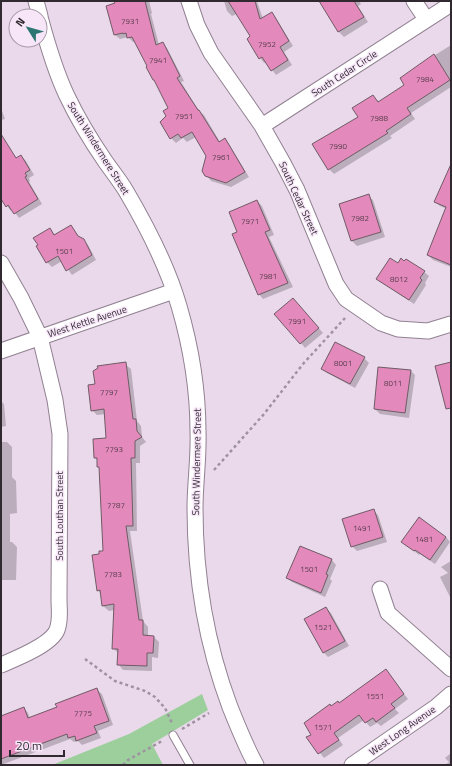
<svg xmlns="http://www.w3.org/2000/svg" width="452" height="766" font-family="'Titillium Web',sans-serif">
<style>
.green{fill:#9dcf9d}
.shadow{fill:#0003}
.building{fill:#e489bb;stroke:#6f5b65}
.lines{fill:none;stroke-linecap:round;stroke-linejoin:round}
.service-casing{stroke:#918192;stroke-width:9}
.minor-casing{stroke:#918192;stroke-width:17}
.path{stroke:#9f92a0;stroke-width:2.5;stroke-dasharray:3 3;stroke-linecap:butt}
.service{stroke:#fff;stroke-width:7}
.minor{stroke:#fff;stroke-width:15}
.labels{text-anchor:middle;stroke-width:3;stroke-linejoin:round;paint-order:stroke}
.number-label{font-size:8px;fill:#5d4153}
.street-label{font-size:10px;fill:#302930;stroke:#f7e6f8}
</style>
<rect width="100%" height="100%" fill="#ead9eb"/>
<path class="green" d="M202,694L208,710L152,744L163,765H52L129,734Z"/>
<path class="shadow" d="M124,1H149L152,13L151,14L159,45L163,43L167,48L184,81L181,82L199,111L204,115L220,142L225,140L229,144L249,177L231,187L211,181L206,175L207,156L196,137L187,142L183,138L176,143L171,138L168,116L169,108L157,83L154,80L136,41L133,42L128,37L120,39L115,35L107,6Z
M224,1H257L263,19L272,13L276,18L293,46L284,52L292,65L276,75L266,62L264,63L260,58L251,37L237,14L232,16L227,11Z
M320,1H359L361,4L358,6L368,22L344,37L339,32Z
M451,45V87L411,113L415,119L390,136L392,138L334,174L329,169L373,96L379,102L406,86L421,64Z
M1,108L5,119L1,120Z
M9,149L17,159L21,156L26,161L34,175L29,178L30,181L29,182L42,204L19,218L13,210L11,211L7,206L1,197V154Z
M451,166V267L433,260L428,255L447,209L440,206L435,202Z
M368,196L373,200L385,237L357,246L352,241L340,204Z
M257,201L262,206L274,235L269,237L293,287L263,299L259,294L239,232Z
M71,226L80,238L88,245L96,260L72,275L62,261L52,267L47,262L50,229L55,235Z
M398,264L424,272L429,276L425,283L426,285L414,304L382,283L377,279Z
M298,304L323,333L305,348L301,343Z
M364,358L369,363L355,388L327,373L322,369Z
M125,364L131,369L137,421L141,426L142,437L146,442L140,446V463H136L137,531H130L143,621L148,627V637H154L159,642L158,658L152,657V671L123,670L118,664L119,654L113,648L115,610L109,611L103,606L101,594L98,590L100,555L104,552L101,469L98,466V461L95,458L107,439L106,414L97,415L92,410L96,385Z
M411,371L415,375L409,418L380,414L375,409Z
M1,401L4,404L6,426L1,427Z
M1,442H7L12,447V477L16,481L17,513L10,514V542H12L17,547L16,580H1Z
M374,511L378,515L387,542L357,551L352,546Z
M446,537L450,542L435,564L420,554L419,555L402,542Z
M301,547L332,560L336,565L330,579L332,581L325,597L292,582L287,578Z
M451,561V599L440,577L448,573L441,567Z
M326,608L331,613L349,646L328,657L324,653Z
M386,671L408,699L395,709L399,713L381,726L377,723L370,727L364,720L338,738L343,745L324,758L308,738L312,735L331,707L340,704Z
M97,690L102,694L113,725L98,731L101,738L82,745L78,741L74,742L70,739L1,765V717L24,708L28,713L30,718L58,708Z
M451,753V765H445L449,762L445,758Z"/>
<path class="building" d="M114,1H145L156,45L163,42L180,76L177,78L198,110H199L219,142L225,138L245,172L226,183L205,176L202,171L206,156L192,132L181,138L178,134L170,139L160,122L166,116L163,111L168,108L154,80H153L146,67L147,66L132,37L127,38L126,33L123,34V33L114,35L106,6L115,3Z
M228,1H255L260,19L272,12L289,41L280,47L288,60L271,71L262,57L259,59L247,39L250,36Z
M319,1H354L364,17L338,32Z
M434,54L450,80L407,108L411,114L386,131L388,133L328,170L312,144L358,117L352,108L373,95L378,102L404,85L400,78Z
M1,134L16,158L21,155L30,170L25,173L27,176L25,177L38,199L14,214L8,205L6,207L1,199Z
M451,164V265L427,255L446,207L434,202Z
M369,194L381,232L351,241L339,204Z
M257,200L270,230L265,232L288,283L258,295L232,234L237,232L229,212Z
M71,225L78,236L84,239L92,255L66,271L58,256L46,263L36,246L38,245L33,238L50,228L54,235Z
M390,258L398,263L401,258L404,261L406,259L425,271L420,278L422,280L409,300L376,279Z
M293,298L319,328L300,344L274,314Z
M335,342L365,357L350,384L321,369Z
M126,362L133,419H136L137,431L142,437L135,441V458H131L133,526H126L139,620H143V635L154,636L153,653H147V666L117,665L118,649H112L114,604L102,606L100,590L97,591L92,555L99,554V551H103L99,467H97V458H94L93,439L106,438L104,409L91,411L88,385L95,384L93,371L98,368L97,366Z
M451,362V408L446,409L435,366Z
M378,367L411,370L405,413L374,409Z
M374,509L383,537L351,547L342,519Z
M419,517L446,537L430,560L415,550L414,551L401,542Z
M300,546L332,559L326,574L328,575L321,593L286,578Z
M326,607L345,641L323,653L304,619Z
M386,669L404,694L391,704L395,708L376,722L373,718L365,723L359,715L334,733L339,740L318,754L306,737L311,735L304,723L330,704L331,706L338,701L339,703Z
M97,688L109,721L94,726L97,733L76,741L75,736L68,738L67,734L1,759V716L24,707L28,718L57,707L55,704Z"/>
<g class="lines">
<defs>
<path id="service" d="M173,735L190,765"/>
<path id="minor" d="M36,1L40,16
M189,1L197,25L211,53L262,126L283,163L297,190L336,284L346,299L381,323L398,329L428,331L451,324
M414,1L426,19
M40,17C47,43 55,71 67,96C77,117 92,142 105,161C112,171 120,181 126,191C146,225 168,268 179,306C191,347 198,390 198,432C199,457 195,483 195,508C195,576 206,643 230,707C238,727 246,747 256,765
M262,126L451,4
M1,263L21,298L40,337L55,400L60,434L59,599C59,610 61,620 57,630C51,645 15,659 1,665
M1,351L174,291
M380,589L388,613L451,669
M352,765L436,707L451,694"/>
</defs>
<use href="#service" class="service-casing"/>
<use href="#minor" class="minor-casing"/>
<path class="path" d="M214,470L264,414L303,364L345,318
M85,659L115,681L145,691L155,697L165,708L172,723
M182,729L209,713
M123,765L128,760L162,741"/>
<use href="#service" class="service"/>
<use href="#minor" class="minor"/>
</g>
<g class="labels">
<g class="number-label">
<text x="130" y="24">7931</text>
<text x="267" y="47">7952</text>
<text x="158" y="63">7941</text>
<text x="425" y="82">7984</text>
<text x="184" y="119">7951</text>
<text x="379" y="121">7988</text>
<text x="338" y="149">7990</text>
<text x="221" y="160">7961</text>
<text x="360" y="221">7982</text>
<text x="250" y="224">7971</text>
<text x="64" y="254">1501</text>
<text x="268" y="279">7981</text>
<text x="399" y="282">8012</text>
<text x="297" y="324">7991</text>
<text x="343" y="366">8001</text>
<text x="393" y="386">8011</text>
<text x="109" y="395">7797</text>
<text x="114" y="452">7793</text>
<text x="116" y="508">7787</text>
<text x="362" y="531">1491</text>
<text x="424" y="542">1481</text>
<text x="309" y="572">1501</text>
<text x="113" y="577">7783</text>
<text x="323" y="630">1521</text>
<text x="375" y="699">1551</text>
<text x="83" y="716">7775</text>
<text x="323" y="730">1571</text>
</g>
<g class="street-label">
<text transform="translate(344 73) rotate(-33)" y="4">South Cedar Circle</text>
<text transform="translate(99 148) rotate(58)" y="4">South Windermere Street</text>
<text transform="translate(299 198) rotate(65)" y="4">South Cedar Street</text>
<text transform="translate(87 321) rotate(-18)" y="4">West Kettle Avenue</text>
<text transform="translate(196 462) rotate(-89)" y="4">South Windermere Street</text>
<text transform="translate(59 516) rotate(-90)" y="4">South Louthan Street</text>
<text transform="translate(402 730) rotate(-35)" y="4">West Long Avenue</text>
</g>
</g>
<rect width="452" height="766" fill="none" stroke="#302930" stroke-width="4"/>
<g transform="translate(28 28) rotate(307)"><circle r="19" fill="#f7e6f8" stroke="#a79aa8"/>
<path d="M0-3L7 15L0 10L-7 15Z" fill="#2c7674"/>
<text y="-6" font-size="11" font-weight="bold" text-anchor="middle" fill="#302930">N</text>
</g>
<path d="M10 750v6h54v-6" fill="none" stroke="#302930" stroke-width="2"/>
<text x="16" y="750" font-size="12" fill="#302930" stroke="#f7e6f8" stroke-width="3" paint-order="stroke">20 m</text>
</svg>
